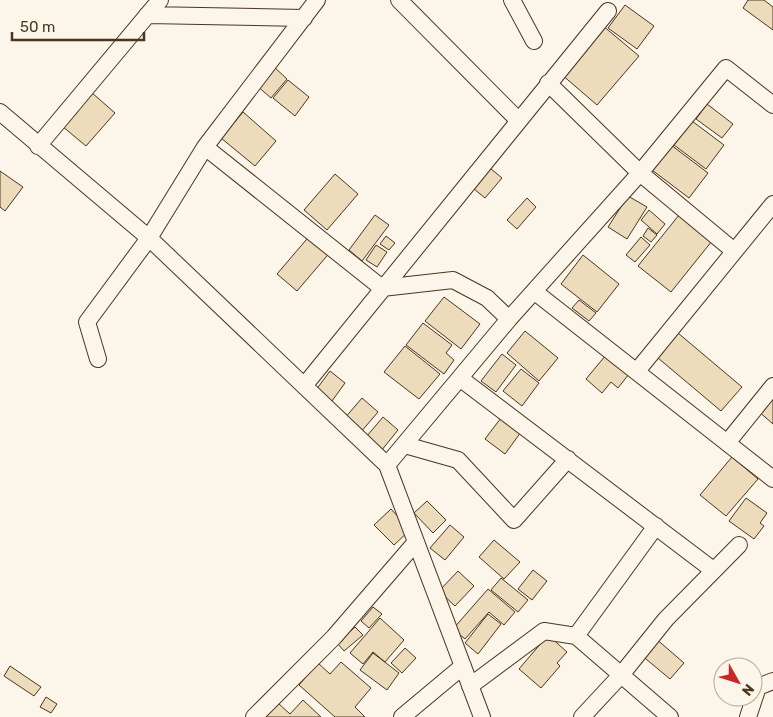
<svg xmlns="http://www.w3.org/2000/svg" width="773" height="717" font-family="Rubik,sans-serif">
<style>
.building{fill:#ecdcbc;stroke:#4a3520}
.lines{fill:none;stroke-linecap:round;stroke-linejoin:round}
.minor-casing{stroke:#4a3520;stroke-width:18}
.minor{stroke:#fbf6e9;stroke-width:16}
</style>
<rect width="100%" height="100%" fill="#fbf6e9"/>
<path class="building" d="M748,0H764L773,7V30L743,8Z
M625,5L654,26L637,49L608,28Z
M602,25L639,56L597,105L561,74Z
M273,66L287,79L271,98L256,85Z
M288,80L309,97L295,116L273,98Z
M91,92L115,113L86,146L62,126Z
M707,104L733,124L722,138L696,119Z
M243,112L276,141L255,166L221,138Z
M692,121L724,145L706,169L674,145Z
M671,145L708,173L689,198L652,170Z
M484,163L502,178L485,198L468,184Z
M0,171L23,187L5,211L0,207Z
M335,174L358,194L327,230L304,210Z
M628,196L647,207L627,239L608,227Z
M527,198L536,207L517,229L507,220Z
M649,210L665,224L657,234L641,220Z
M375,215L389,225L362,261L349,250Z
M679,215L712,241L671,292L638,266Z
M648,228L657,235L651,242L643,236Z
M312,233L332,250L297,291L277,274Z
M386,236L395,243L389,250L380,244Z
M641,237L650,245L635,262L626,255Z
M376,245L387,252L377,267L366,260Z
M583,255L619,284L597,312L561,284Z
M444,297L480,324L461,349L425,321Z
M579,300L596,313L589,321L572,308Z
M423,323L452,345L446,353L454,360L444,374L406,345Z
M525,331L558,358L539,381L507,353Z
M678,333L742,387L721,411L658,358Z
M405,346L440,374L419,399L384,372Z
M502,354L516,365L496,392L481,381Z
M606,355L629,374L618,388L611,382L602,393L586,379Z
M521,369L539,383L522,406L503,391Z
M330,371L345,383L332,401L316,390Z
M773,392V424L757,410Z
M362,398L378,412L360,433L344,419Z
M383,417L398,430L381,451L366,437Z
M501,418L521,432L505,454L485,439Z
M732,457L758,479L726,516L700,495Z
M746,498L767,513L760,523L764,526L754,539L729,521Z
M427,501L446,520L433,533L414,513Z
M391,509L410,530L394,545L374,525Z
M450,525L464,537L445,560L430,548Z
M494,540L520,562L504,579L479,557Z
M533,570L547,581L532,600L518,589Z
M458,571L474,586L455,606L439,591Z
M501,578L528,600L518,612L491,590Z
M488,589L515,612L504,625L489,612L465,639L453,629Z
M373,607L382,614L369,628L361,621Z
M488,614L501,624L478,654L465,643Z
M380,618L404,640L385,662L373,652L363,664L350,653Z
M355,627L363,635L344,651L337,643Z
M548,635L567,652L557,663L560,666L541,688L519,669Z
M654,637L684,663L670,679L640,654Z
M405,648L416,658L402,673L391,663Z
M373,653L399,673L387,690L360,670Z
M341,662L371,688L355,707L365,717H335L299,685L318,663L330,674Z
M10,666L41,687L34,696L4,676Z
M46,697L57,704L51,713L40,707Z
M303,700L321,717H265L278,703L290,714Z"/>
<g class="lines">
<defs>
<path id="minor" d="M399,0L518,120
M512,0L534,41
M147,15L304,18
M548,83L640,173L734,251
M0,112L149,238L387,465L482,717
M38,146L160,0
M205,147L382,288L453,280L487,298L509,319
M535,292L773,479
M98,359L87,322L149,238L205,147L317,0
M637,371L773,204
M461,379L713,570
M304,386L608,11
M727,443L773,386
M405,445L458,460L514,520L568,459
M387,465L509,319L640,173L726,68L773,105
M576,636L670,717
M470,686L544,631L576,636L656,526
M254,717L334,637L416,542
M402,717L463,666
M582,717L621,675L666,619L739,545
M748,717L758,687L773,681"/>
</defs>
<use href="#minor" class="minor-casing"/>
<use href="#minor" class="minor"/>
</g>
<g transform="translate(738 682) rotate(129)"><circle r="24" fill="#fbf6e9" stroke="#b4a999"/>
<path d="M0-4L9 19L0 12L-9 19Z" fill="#c62828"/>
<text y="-8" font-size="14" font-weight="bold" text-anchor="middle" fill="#4a3520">N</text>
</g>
<path d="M12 32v8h132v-8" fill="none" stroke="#4a3520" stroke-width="2.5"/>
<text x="20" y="32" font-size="15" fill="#4a3520" stroke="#fbf6e9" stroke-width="4" paint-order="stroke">50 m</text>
</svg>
